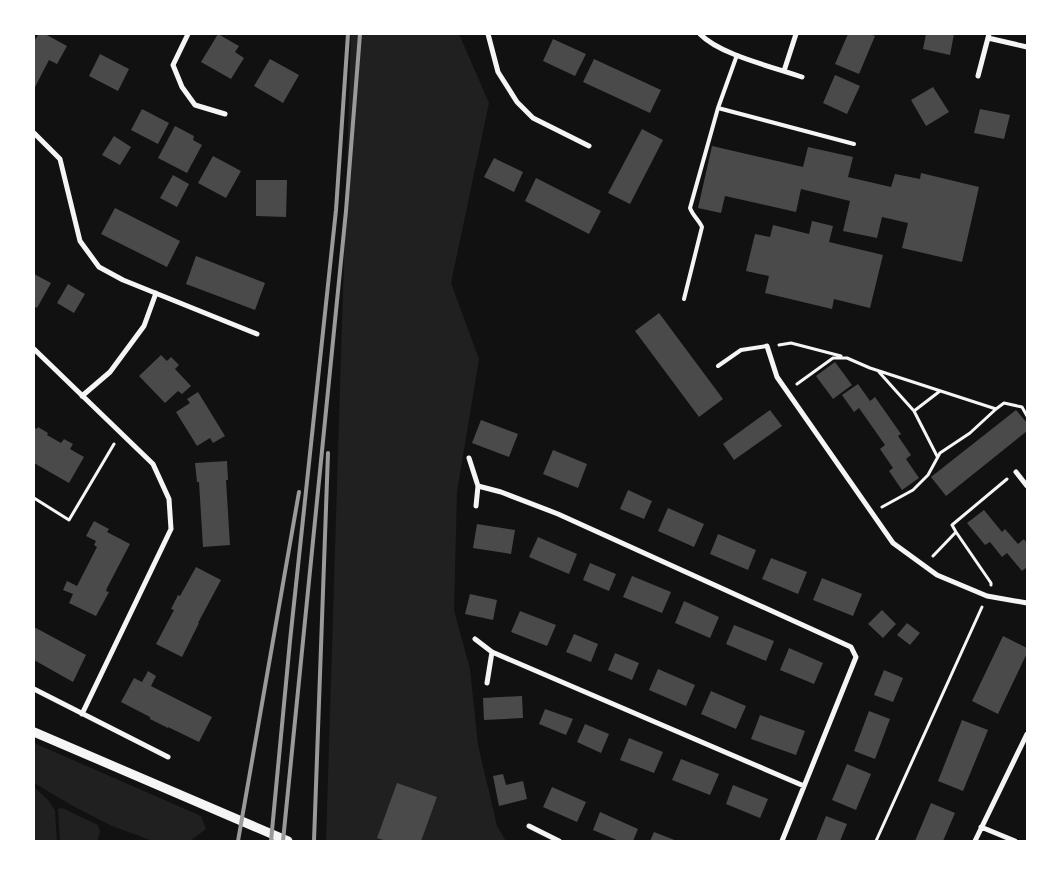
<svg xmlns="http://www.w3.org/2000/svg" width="1061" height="875" font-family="Raleway,sans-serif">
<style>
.green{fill:#202020}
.building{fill:#4a4a4a}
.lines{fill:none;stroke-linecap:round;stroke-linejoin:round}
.path{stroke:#f5f5f5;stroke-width:3}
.service{stroke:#f5f5f5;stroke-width:4}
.minor{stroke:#f5f5f5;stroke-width:5}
.tertiary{stroke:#f5f5f5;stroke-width:9}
.rail{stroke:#9a9a9a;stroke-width:4}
</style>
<rect width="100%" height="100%" fill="#111"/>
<path class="green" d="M351,34H459L489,103L451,283L479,359L457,492L454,610L470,669L478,745L497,826L506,841H326Z
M34,743L201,816L206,829L190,841H153L112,826L73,806L34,783Z
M34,787L49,801L55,811L57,841H34Z
M62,808L98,825L100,832L97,841H60L58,809Z"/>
<path class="building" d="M39,34H45L67,46L57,64L49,60L34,89V41Z
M218,34L239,46L235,52L244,58L231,79L201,62Z
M848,34H870L875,36L859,74L835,64Z
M926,34H954L950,55L923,49Z
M553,39L586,54L575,76L543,61Z
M100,54L129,69L118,91L89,76Z
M270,59L299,75L283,103L254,86Z
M594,59L661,90L650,113L583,82Z
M835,75L860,86L847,114L823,103Z
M933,87L949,112L926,126L911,100Z
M142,109L169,123L158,144L131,130Z
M980,109L1010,115L1004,139L974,133Z
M175,126L194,136L193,140L202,145L187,173L158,158Z
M642,129L663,140L630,204L608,193Z
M114,136L131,147L120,165L102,155Z
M712,146L803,167L808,147L853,157L848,177L891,187L895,174L920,179L921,173L979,187L962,262L902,248L908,223L882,217L877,238L843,231L850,201L801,189L796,212L725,196L721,213L698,208Z
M213,156L241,171L226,198L198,183Z
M494,158L523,172L514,192L484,177Z
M173,175L189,184L177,207L160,198Z
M536,178L601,211L589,234L525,201Z
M256,180H287L286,217L256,216Z
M115,208L180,241L167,267L101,234Z
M812,221L833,226L829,242L883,255L870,308L834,299L832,309L765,293L769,276L746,271L755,234L770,237L773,225L809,234Z
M196,256L265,283L255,310L186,284Z
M34,274L51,283L37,308L34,306Z
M68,284L85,294L74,313L57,303Z
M659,313L723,399L699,417L635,331Z
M161,355L167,361L171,357L179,365L175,369L191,386L182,394L178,391L165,403L139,376Z
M835,362L852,385L833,399L816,376Z
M858,384L870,401L875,397L901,434L898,436L911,455L906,459L919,478L902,490L889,471L893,468L880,449L885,445L859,408L854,412L842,395Z
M198,392L225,436L213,443L210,438L197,446L176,412L190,403L187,399Z
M770,410L782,426L734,460L723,444Z
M1016,410L1027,423V431L946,496L931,477Z
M481,420L518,434L509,457L472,443Z
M34,427L37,429L38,427L48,433L47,435L61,443L64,439L73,444L70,449L84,457L69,483L34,463Z
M553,450L587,464L578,488L543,474Z
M227,461L228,480H226L230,545L203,547L199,482H197L195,463Z
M628,490L652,501L644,519L620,509Z
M668,508L704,524L694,547L658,531Z
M984,510L1002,532L1005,529L1018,544L1024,539L1027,544V567L1022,571L1007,553L1002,557L990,542L985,545L967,523Z
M94,521L109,529L107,532L130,544L107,588L106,591L109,592L96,616L69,603L73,594L63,590L67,581L77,586L97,547L94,545L96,541L86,536Z
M477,524L515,530L511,554L473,548Z
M718,534L756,550L748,570L710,554Z
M538,537L577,554L569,574L529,557Z
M771,558L807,572L798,594L762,579Z
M590,563L616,574L609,591L583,580Z
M196,567L221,580L198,623H199L182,657L156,644L174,610L171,609L178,595L180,596Z
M632,576L671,592L662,613L623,597Z
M822,578L862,594L853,616L813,600Z
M470,594L497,600L493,620L465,614Z
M684,601L719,617L710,638L675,623Z
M882,610L896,624L883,638L868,624Z
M520,611L556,625L547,646L511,632Z
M907,623L920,633L910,645L897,635Z
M734,625L774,641L766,661L726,644Z
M34,627L86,655L73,682L34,660Z
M574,634L598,644L591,662L566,652Z
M1003,636L1027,648V653L998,714L972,701Z
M789,648L823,663L814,684L780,670Z
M615,653L639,663L632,680L608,670Z
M658,669L695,685L686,706L649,690Z
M884,670L903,678L893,702L874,695Z
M148,671L156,676L151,686L212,717L199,742L168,727V728L150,719V717L121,702L134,678L142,682Z
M711,691L746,706L736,729L701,714Z
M522,696L523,718L484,720L483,698Z
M545,709L573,719L566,735L539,724Z
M869,711L890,719L875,759L854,751Z
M760,715L805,731L796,755L751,739Z
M962,720L988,730L963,791L938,781Z
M585,724L609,734L601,753L577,742Z
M629,738L663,752L654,773L620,760Z
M681,759L719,774L710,795L672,780Z
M847,764L871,774L856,810L832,800Z
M503,774L506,785L523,781L527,799L499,806L493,776Z
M397,783L437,797L421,841H387L377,838Z
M733,785L768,799L760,818L726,804Z
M552,787L586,802L577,822L543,807Z
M931,803L955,813L943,841H915Z
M600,812L638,829L633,841H619L593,830Z
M826,816L847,824L840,841H816Z
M654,832L677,841H650Z"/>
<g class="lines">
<path class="path" d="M779,345L791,343L841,356
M879,372L914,411L937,456
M797,384L833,358H847L870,368L996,409L1004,403L1022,407L1027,416
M914,411L940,391
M34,498L69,520L114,444
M882,507L913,490L928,475L940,453L970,433L996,409
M956,532L991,583V585
M933,556L956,532L952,525L1007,479
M876,841L982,607"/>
<path class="service" d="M718,108L854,144
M684,299L702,227C699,220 693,216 690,208L718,108L737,55
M718,366L741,350L767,346"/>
<path class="minor" d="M188,34L173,65L182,87L195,105L225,114
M488,34L498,72L517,102L533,118L589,146
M700,34C720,55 774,67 802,77
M988,38L1027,47
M784,71L796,34
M978,76L989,34
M34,133L60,159L80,241L99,267L123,280L257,334
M767,346L777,377L893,543L937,575L987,596L1027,603
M34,349L153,464L169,499L171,529L82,714
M82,396L110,372L144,326L156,293
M469,458L478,486L476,506
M1016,472L1027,486
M478,486L501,492L558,514L851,647L856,657L782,841
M475,639L492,652L804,786
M487,683L492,652
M34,689L168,757
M529,826L559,841
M981,827L1015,841
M975,841L1027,734"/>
<path class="tertiary" d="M34,732L288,841"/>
<path class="rail" d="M238,841L299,492
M271,841L290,641L336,210L348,34
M283,841L346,211L360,34
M314,841L328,453"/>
</g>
<rect width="1061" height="875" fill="none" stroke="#ffffff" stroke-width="70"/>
</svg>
